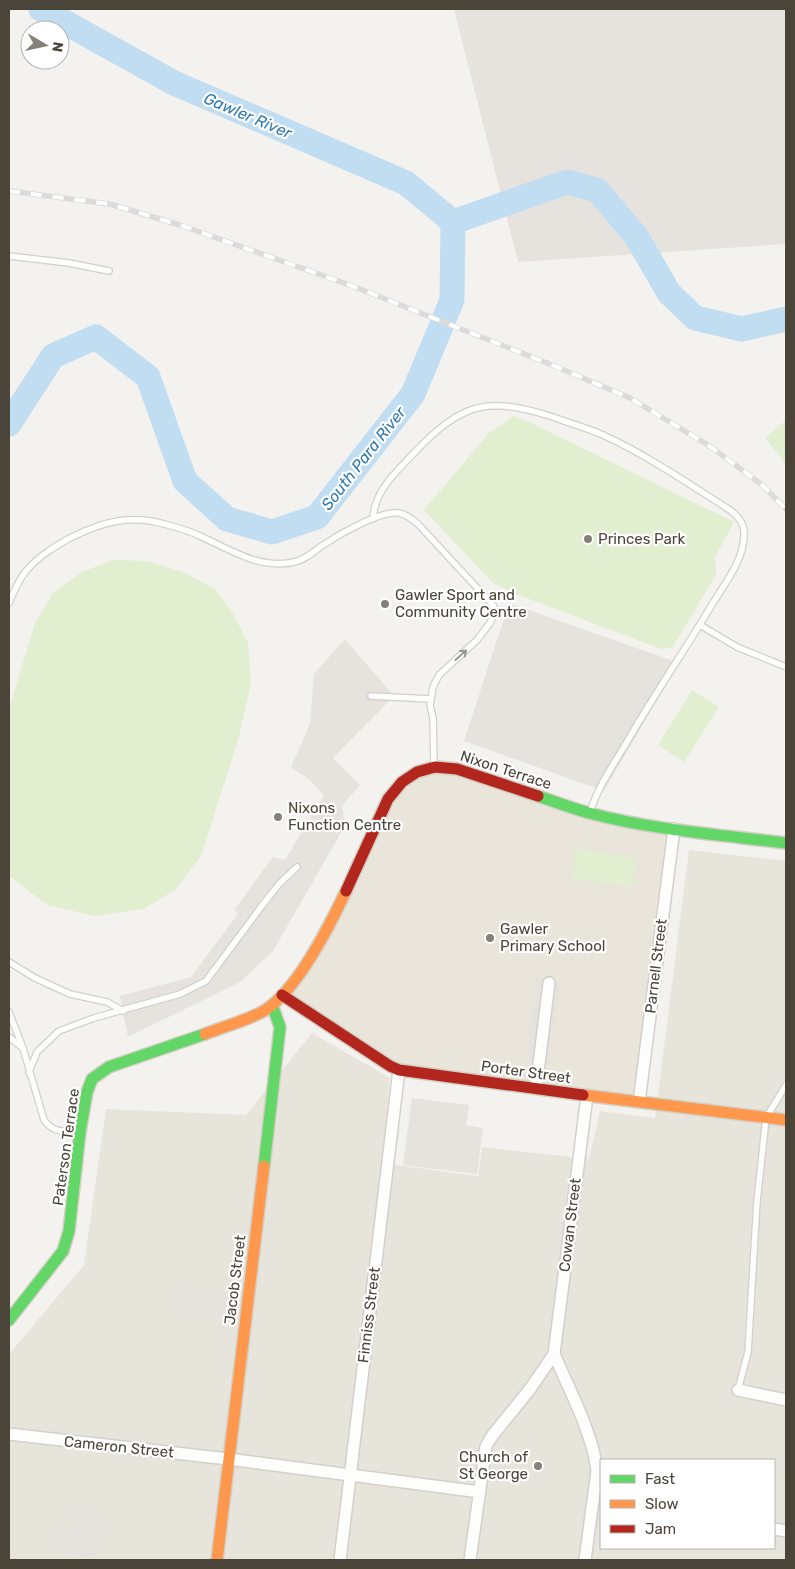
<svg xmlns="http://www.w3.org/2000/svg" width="795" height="1569" font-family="Rubik,sans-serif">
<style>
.residential{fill:#e7e4dc;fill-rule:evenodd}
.industrial{fill:#e6e2de}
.education{fill:#eae5da}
.green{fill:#e1eecf}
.parking{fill:#e6e3df}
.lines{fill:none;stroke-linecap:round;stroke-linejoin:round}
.river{stroke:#c0ddf1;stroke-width:25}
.lane-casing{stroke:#d2d0cb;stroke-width:8}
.street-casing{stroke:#d2d0cb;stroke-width:14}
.fast-casing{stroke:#d3cfc5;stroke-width:14}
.slow-casing{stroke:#d3cfc5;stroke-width:14}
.jam-casing{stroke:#d3cfc5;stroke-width:14}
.lane{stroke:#fdfdfc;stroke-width:5.5}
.street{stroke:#fdfdfc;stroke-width:11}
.fast{stroke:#63d668;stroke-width:11}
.slow{stroke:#ff974d;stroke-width:11}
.jam{stroke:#b3261e;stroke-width:11}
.rail-casing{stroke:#dbdbda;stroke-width:5.5}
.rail{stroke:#fff;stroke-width:4;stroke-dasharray:11;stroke-linecap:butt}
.oneway{stroke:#9b9791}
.poi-dot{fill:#868178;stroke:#fff;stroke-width:2}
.labels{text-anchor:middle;stroke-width:4.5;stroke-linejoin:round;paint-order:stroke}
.poi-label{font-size:15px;fill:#4b4439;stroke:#fff;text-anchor:start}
.street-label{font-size:15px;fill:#4b4439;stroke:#fff}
.water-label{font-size:16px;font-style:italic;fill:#2e7ab2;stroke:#fff}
</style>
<rect width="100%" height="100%" fill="#f4f2ee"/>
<path class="residential" d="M689,850L786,861V1560H9V1354L84,1265L106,1109L246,1115L312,1033L390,1078L382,1163L478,1176L482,1147L589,1159L600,1111L655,1118ZM601,1460H774V1548H601Z"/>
<path class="industrial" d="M454,9H786V244L518,262Z"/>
<path class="education" d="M423,768L674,829L639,1102L399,1070L282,995L380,818Z"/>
<path class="green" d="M513,416L531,423L734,522L715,557L716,575L673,647L661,649L516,594L493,583L424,510L489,433Z
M786,420V464L765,438Z
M113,560L148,561L185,573L214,588L232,612L248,643L251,684L238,740L201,856L176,889L144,909L95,916L47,905L9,876V709L35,623L53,593L82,572Z
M692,690L719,707L684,762L658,745Z
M576,849L637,858L633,887L572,879Z"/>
<path class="parking" d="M509,603L679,663L604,791L464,741Z
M345,639L394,696L333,758L360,785L342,806L345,826L273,951L240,982L128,1037L120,996L191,977L238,914L234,910L273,857L285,860L324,795L311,781L291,767L310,724L314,674Z
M537,977L560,980L549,1065L526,1062Z
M412,1098L469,1105L466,1125L483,1128L477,1174L403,1165Z
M178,1287L232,1294L229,1319L175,1311Z
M72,1516L104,1520L100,1558L54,1552L58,1528L70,1529Z"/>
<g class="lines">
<path class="river" d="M41,9L174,83L406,183L453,222
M453,222L567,182L597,190L636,236L669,293L695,318L742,329L786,319
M9,424L53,356L96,337L148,377L185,481L227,519L272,532L317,517L413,394L452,300L453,222"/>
<defs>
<path id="lane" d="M9,256L69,263L109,271
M373,519C374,491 397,471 414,453C432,434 456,411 482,407C505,403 531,410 553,417C569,423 587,428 603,435C647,455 689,484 730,510C738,516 745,525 744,535C744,560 725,583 713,603C685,650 654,695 627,742C613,765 598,787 590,812
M9,603C14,592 19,578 27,570C39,556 54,547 70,538C104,521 131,514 168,525C179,528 190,531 200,536C229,549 260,570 294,562C305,560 313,552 323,545C338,535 381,510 399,513C406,514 412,519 418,524L492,604L496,610L490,623L477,640L439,675L433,687L430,705L433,718L434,765
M700,625L737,647L786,667
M371,696L431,699
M9,962L35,978L70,994L107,1002L123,1011
M9,1012L23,1048L44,1120C53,1133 64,1131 79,1132
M9,1037L23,1048
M29,1072L37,1052L59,1031L94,1018L180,994L206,981L264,903L279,884L297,867
M738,1390L748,1352L757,1201L766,1118L786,1085"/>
<path id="street" d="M536,1088L549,983
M639,1102L674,829
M554,1354L587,1096
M738,1390L786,1400
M9,1434L228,1459L480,1492
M774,1529L786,1531
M340,1560L399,1070
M470,1560L486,1446L492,1436L530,1389L554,1354C569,1389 593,1434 597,1471L585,1560"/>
<path id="fast" d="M538,796C555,802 572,808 589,813C653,830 721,835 786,843
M264,1166L280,1027L272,1005
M9,1320L63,1251L69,1231L80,1132L87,1092L92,1079L109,1067L205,1034"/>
<path id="slow" d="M205,1034C223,1027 245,1021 262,1012C296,993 330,925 346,891
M583,1095L786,1120
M217,1560L264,1166"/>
<path id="jam" d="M346,891L388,799L402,782L417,772L435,767L457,769L538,796
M282,995L390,1066L399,1070L583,1095"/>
</defs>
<use href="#lane" class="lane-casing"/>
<use href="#street" class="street-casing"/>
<use href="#fast" class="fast-casing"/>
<use href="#slow" class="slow-casing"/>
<use href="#jam" class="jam-casing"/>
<use href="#lane" class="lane"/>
<use href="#street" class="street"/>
<use href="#fast" class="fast"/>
<use href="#slow" class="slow"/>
<use href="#jam" class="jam"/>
<defs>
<path id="rail" d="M9,191L110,204L183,226L355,287L552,365L630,398L708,445L761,484L786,509"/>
</defs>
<use href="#rail" class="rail-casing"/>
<use href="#rail" class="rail"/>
</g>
<defs><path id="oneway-shaft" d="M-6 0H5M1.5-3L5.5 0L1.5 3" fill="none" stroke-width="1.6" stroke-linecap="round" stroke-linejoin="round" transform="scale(1.25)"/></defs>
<use class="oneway" href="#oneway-shaft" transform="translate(461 655) rotate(-42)"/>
<g class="poi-dot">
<circle cx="588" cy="539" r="5"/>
<circle cx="385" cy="604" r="5"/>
<circle cx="278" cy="817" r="5"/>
<circle cx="490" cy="938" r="5"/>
<circle cx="538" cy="1466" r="5"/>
</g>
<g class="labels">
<g class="poi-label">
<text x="598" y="544">Princes Park</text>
<text x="395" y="600">Gawler Sport and<tspan x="395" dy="17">Community Centre</tspan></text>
<text x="288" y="813">Nixons<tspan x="288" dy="17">Function Centre</tspan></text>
<text x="500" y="934">Gawler<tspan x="500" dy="17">Primary School</tspan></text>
<text x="528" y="1462" text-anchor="end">Church of<tspan x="528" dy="17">St George</tspan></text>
</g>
<g class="street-label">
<text transform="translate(506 770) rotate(18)" y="5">Nixon Terrace</text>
<text transform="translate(656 966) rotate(-83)" y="5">Parnell Street</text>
<text transform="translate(526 1072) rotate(8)" y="5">Porter Street</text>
<text transform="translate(66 1147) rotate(-82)" y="5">Paterson Terrace</text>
<text transform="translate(570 1225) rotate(-83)" y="5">Cowan Street</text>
<text transform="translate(235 1280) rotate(-83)" y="5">Jacob Street</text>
<text transform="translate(369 1315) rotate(-83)" y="5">Finniss Street</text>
<text transform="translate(119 1447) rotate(6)" y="5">Cameron Street</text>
</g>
<g class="water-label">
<text transform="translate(248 115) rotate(23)" y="6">Gawler River</text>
<text transform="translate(363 458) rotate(-52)" y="6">South Para River</text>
</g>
</g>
<rect width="795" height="1569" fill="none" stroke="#4b4439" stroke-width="20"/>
<rect x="600" y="1459" width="175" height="90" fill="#ffffff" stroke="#b7b4b0"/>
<rect x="610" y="1475" width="25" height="8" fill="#63d668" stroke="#b7b4b0"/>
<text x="645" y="1484" font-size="15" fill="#4b4439">Fast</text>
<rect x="610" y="1500" width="25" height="8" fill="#ff974d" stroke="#b7b4b0"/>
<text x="645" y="1509" font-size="15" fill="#4b4439">Slow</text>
<rect x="610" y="1525" width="25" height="8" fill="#b3261e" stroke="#b7b4b0"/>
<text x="645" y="1534" font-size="15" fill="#4b4439">Jam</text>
<g transform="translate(45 45) rotate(99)"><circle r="24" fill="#ffffff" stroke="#b7b4b0"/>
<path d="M0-4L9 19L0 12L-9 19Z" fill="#868178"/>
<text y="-8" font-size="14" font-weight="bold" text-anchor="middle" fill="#4b4439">N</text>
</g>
</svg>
